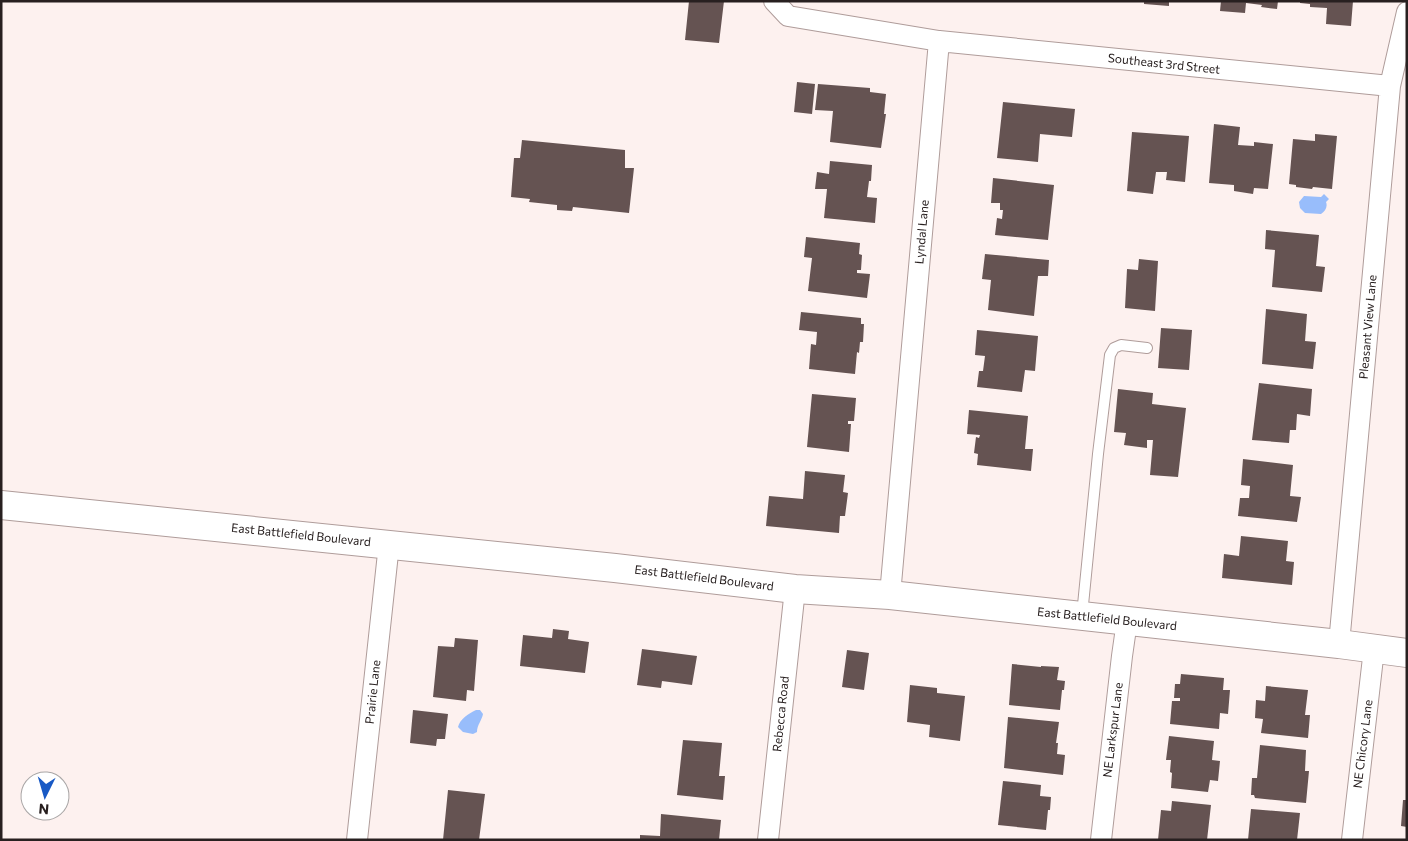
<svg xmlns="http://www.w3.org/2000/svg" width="1408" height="841" font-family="Commissioner,sans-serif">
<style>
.water{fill:#98bdfb}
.building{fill:#655352}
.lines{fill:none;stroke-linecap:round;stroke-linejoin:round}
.lane-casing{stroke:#af9c9a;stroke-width:12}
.street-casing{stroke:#af9c9a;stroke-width:22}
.secondary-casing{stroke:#af9c9a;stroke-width:30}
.lane{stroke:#fff;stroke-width:10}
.street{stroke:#fff;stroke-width:20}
.secondary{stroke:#fff;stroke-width:28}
.labels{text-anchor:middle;stroke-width:5;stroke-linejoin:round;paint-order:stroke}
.street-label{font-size:12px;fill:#282020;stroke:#fff}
</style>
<rect width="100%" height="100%" fill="#fdf1ef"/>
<path class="water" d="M1324,194L1329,199L1326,202C1328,207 1325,211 1321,214L1305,213L1300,208L1299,202L1304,196L1321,197Z
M476,710H480L483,714C482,720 477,725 477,732L473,734L463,732L458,727C460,719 468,714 476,710Z"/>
<path class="building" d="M689,1H724L719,43L685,40Z
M1144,1H1169V6L1144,4Z
M1221,1H1278L1277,9L1261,7L1262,5L1246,3L1245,13L1220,11Z
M1300,1H1353L1351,26L1326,24L1327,8L1310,7V4L1300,3Z
M797,82L815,84L812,114L794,112Z
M818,84L870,88V92L886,94L884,114H886L881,148L830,142L833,111L815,110Z
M1003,102L1075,109L1072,137L1040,134L1038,162L997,158Z
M1214,124L1240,127L1238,145L1254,146V142L1273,144L1268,189L1254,188L1253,194L1234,191V185L1209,183Z
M1132,132L1189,136L1185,182L1166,180L1167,172H1156L1153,194L1127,191Z
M1315,134L1337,136L1332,189L1313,187L1312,189L1296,187V185L1289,184L1293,139L1315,141Z
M522,140L625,150V168H634L629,213L573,207L572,211L557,210V205L529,202L530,199L511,197L514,158H520Z
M830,161L872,165L871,181H869L867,197L877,198L875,223L824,218L827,189H815L817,172L829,174Z
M993,178L1054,185L1048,240L995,235L997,218L1002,219L1003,210H1000V203H991Z
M1266,230L1319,235L1316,266L1325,267L1322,292L1272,287L1275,250L1265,249Z
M806,237L860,243L859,254L862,255L861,270H857V273L870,274L867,298L808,291L812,258L804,257Z
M985,254L1049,260L1048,276H1038L1034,316L988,310L991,280L982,279Z
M1139,259L1158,261L1155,311L1125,308L1127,269L1138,270Z
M1266,309L1307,314L1305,341L1316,342L1313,369L1262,364Z
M801,312L861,318V324H864L863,342H860L859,353L857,352L855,374L809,369L811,344L816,345L817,332L799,330Z
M1161,328L1192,330L1189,370L1158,368Z
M977,330L1038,336L1035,371L1025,370L1022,392L977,387L979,371H983L985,356L975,355Z
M1259,383L1312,389L1310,416L1297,414L1296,430H1290L1289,443L1252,440Z
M1118,389L1153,393L1152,404L1186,408L1178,477L1150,475L1153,440H1147V448L1124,445L1126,433L1114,432Z
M812,394L856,398L854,421H848V424H851L849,452L807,447Z
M969,410L1028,416L1025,449H1033L1031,471L977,465L978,454L974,453L976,437L979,438L980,435L967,434Z
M1243,459L1293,465L1290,496L1301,497L1297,522L1238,516L1240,498H1249L1250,486L1241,485Z
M805,471L845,475L843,492L848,493L845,516H840L839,533L766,526L769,496L803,499Z
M1241,536L1288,541L1286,561L1294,562L1292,585L1222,578L1224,554L1239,556Z
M553,629L569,631L568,639L589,642L585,673L520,666L523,635L552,638Z
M455,638L478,640L474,691L467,690L466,701L433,697L438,646L454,647Z
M642,649L697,656L692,685L662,681L661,688L637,685Z
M847,650L869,653L864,690L842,687Z
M1012,664L1041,667V666L1059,667L1057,680L1065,681L1064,690H1062L1060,710L1009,705Z
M1181,674L1224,678L1223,690H1230L1228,714L1220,713L1219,729L1170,724L1172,701H1180V698H1174L1175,684H1180Z
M910,685L937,688V693L965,696L960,741L929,737L930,725L907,722Z
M1266,686L1308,690L1305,715H1310L1308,738L1261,733L1263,719L1255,718L1256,700L1265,701Z
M413,710L448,714L445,739H437L436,746L410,743Z
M1008,717L1059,722L1056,743H1058L1057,754L1065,755L1063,775L1004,768Z
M1169,736L1214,741L1212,760L1220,761L1218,781L1210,780L1208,792L1171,788L1172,773L1170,772L1171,760H1166Z
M683,740L722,743L719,776H725L723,800L677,795Z
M1260,745L1306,750L1305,771H1309L1306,803L1255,798L1254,795H1251L1252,778H1257Z
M1003,781L1041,785L1040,796L1051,797L1050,810H1048L1046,830L998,825Z
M448,790L485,794L479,840H443Z
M1403,800H1407V827L1401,826Z
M1172,801L1211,805L1207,840H1158L1161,810L1171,811Z
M1251,809L1300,813L1297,840H1248Z
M661,814L721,820L719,840H640V835L660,836Z"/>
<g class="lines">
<defs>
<path id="lane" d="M1082,615L1098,454L1110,355L1114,348L1121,345L1147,348"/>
<path id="street" d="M774,1L788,16L939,41L1390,86
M890,595L939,41
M1339,644L1390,86L1407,12
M357,840L389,544
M768,840L795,589
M1101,840L1122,656L1127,621
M1352,840L1374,649"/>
<path id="secondary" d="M1,505L615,568L795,589L890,595L1339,644L1407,653"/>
</defs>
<use href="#lane" class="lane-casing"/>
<use href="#street" class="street-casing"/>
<use href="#secondary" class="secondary-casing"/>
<use href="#lane" class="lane"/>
<use href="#street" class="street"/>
<use href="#secondary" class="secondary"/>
</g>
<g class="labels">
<g class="street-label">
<text transform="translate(1164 64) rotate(6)" y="4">Southeast 3rd Street</text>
<text transform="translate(922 232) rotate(-85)" y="4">Lyndal Lane</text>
<text transform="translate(1368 327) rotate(-85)" y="4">Pleasant View Lane</text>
<text transform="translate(301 535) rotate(6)" y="4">East Battlefield Boulevard</text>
<text transform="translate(704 578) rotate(7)" y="4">East Battlefield Boulevard</text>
<text transform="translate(1107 619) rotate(6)" y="4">East Battlefield Boulevard</text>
<text transform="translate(373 692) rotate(-84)" y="4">Prairie Lane</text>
<text transform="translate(781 714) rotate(-84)" y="4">Rebecca Road</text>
<text transform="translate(1113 730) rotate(-83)" y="4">NE Larkspur Lane</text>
<text transform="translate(1363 744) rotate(-83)" y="4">NE Chicory Lane</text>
</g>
</g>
<rect width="1408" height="841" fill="none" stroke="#282020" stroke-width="5"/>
<g transform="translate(45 796) rotate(185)"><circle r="24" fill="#ffffff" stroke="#a9a6a6"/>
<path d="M0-4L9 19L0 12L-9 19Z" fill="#1859c5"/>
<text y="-8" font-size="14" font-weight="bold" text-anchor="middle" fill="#282020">N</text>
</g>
</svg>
